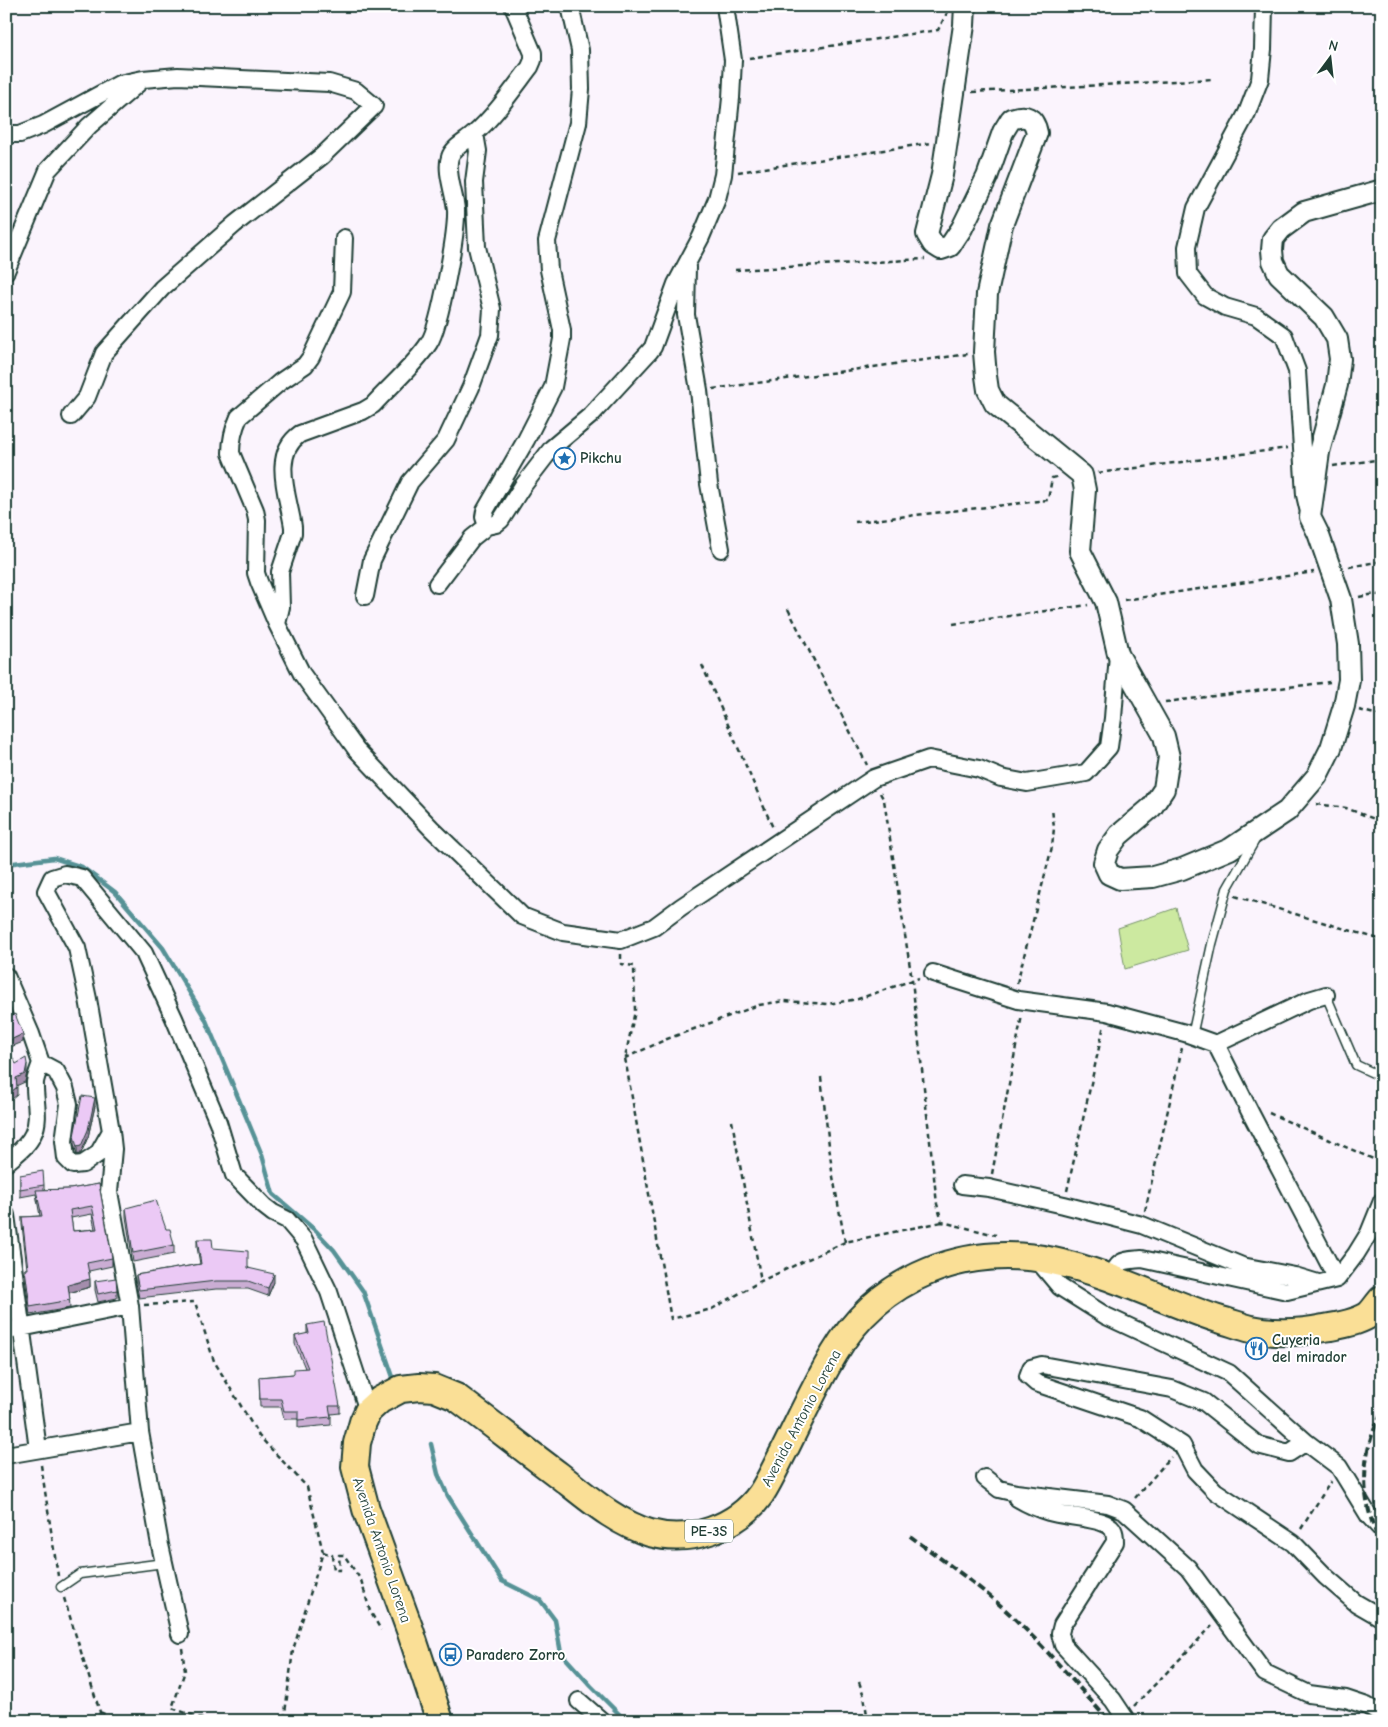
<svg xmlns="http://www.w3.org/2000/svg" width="1388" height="1727" font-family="'Comic Neue',sans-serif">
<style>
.green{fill:#cce9a0;stroke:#76936a}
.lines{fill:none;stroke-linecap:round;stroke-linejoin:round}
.stream{stroke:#569296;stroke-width:4.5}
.service-casing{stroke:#1f3d34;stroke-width:11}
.minor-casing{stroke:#1f3d34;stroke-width:20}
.tertiary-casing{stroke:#1f3d34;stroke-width:24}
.trunk-casing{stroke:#1f3d34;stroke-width:30}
.path{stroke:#1f3d34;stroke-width:2.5;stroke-dasharray:5 4;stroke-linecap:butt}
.service{stroke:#fff;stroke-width:8}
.minor{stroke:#fff;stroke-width:16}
.tertiary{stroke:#fff;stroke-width:20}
.trunk{stroke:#fadf96;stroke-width:26}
.rail{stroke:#1f3d34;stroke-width:4;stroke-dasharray:8 4;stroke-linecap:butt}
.wall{fill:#caadd3;stroke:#1f3d34;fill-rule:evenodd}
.shaded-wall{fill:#a48dac;stroke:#1f3d34}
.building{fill:#ebc9f5;stroke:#1f3d34;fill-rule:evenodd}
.labels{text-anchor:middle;stroke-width:4;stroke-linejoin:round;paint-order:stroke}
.shield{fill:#fff;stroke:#627771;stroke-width:1}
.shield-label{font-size:14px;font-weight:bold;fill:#1f3d34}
.poi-label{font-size:15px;font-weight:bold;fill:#1f3d34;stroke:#fff;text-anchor:start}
.street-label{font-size:15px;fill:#1f3d34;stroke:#fff}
</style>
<rect width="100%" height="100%" fill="#fbf4fd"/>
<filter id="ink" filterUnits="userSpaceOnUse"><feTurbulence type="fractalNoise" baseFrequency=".02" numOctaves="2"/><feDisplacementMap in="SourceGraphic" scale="10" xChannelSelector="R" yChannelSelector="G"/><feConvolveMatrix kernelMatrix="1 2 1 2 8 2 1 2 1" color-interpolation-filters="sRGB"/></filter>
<g filter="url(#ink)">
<path class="green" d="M1176,908L1188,950L1125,969L1118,928Z"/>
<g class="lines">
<path class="stream" d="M6,864L54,858L82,867L115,892L163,948L205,1018L262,1155L273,1194L316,1231L334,1250L363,1291L393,1377
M431,1444L438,1474L448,1496L502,1581L540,1600L555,1620L561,1653L591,1686L626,1721"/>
<defs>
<path id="service" d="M1326,995L1356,1065L1382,1077
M1192,1036L1212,944L1227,889L1255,840
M61,1587L80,1574L164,1563"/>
<path id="minor" d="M513,6L533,53V60L530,67C514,88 494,117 474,134C467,141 453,147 450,157C445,171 455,195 456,210C457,232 440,326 429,343C414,366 391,385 373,405L363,411L300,434C270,455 289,498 293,527V533L280,572L281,607L277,624L302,674L356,749L431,828L522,916L563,932L621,940L654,927L681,907L874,778L929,759L979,769L1001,778L1027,783L1086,773L1109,747L1113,718L1118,654
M570,6L580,50L581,89L578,123L547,241L549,270L562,330V339L553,387L526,440L485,511L484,517L487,526L496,524L501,520L522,487L552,448L590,416L650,351L653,347L676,284L701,237L717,199L723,175L731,98L733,60L725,6
M1264,6L1263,49L1260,79L1247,113L1196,208L1187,247L1188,274L1205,296L1225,307L1256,316L1284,336L1297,371L1305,495L1308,508
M6,134H20L43,125L119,84L143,79L178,76L329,83L356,91L374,106L322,156L235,224L162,288L104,353L87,397L71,416
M687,267L686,315L699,390L709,484L721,549
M6,271L48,170L89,126L141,81
M437,584L472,538L487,526
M365,596L372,560L410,482L446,440L471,387L490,335L492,309L477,247L474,182L478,151L475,134
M277,624L259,582L256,573L257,520L255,510L231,453C231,440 234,428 239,417L280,382L305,365L311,357L342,292L344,238
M933,973L1018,1000L1107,1012L1185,1033L1216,1044L1309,1000L1326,995
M6,976L31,1034L41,1063
M1216,1044L1250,1112L1337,1279
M111,1131L113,1149L109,1192L130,1306L140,1432L160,1545L180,1634
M6,1163C16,1154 28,1146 33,1134C41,1118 34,1099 35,1082C36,1076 39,1069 41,1063L56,1071L65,1088L69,1104L64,1141L66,1158L73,1165L83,1164L98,1154L111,1131L88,999L77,948L46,891L52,878L65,874L82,878L144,953L174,1018L218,1122L234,1175L264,1206L273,1213L287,1220L304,1240L329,1292L368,1411
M962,1185L989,1188L1064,1205L1142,1225L1242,1266L1295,1276L1318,1283
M6,1215L38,1449
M1035,1257L1060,1287L1106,1316L1229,1373L1306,1442L1289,1453L1258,1445L1204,1402L1172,1389L1042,1365L1031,1368L1028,1376L1036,1383L1140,1418L1182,1445L1195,1470L1215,1491L1293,1543L1326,1577L1356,1603L1382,1618
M1111,1279C1118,1259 1123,1261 1142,1259L1287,1291L1337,1279L1356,1254L1369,1233L1382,1201
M6,1331L130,1306
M1306,1442L1339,1467L1369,1516L1382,1530
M6,1455L140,1432
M985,1478L999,1489L1016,1493L1108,1504L1124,1510L1188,1568L1265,1673L1309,1694L1346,1699L1367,1706L1382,1715
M1016,1495L1017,1498C1027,1504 1038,1509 1049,1512C1064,1517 1100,1517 1111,1527C1115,1531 1115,1537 1115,1542L1062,1625L1060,1633L1063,1645L1113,1700L1127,1721
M579,1701L602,1721"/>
<path id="tertiary" d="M965,6L964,25L942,175L927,234L933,244L941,249L950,246L962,228L987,177L1003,132L1011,119C1026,114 1034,117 1037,133L1002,225L987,294L984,352L986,376L988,390L995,404L1082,475L1085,490L1080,551L1106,602L1118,654L1164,736L1169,757L1164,789L1152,807L1119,835L1108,850L1104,863L1109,874L1120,879L1153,877L1182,869L1230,849L1287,811L1317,776L1331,748L1344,706L1349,680L1348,644L1341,599L1318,533L1310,517L1319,452L1337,385L1340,359L1337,339L1324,317L1279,274L1273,261L1272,250L1273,239L1281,229L1304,212L1382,190"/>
<path id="trunk" d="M440,1721L410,1630L366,1509L355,1467L357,1443L363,1422L368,1411L380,1400L401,1389L419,1387L434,1388L456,1397C491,1423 525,1450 560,1476C587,1497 616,1523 650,1533C690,1544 737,1528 761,1494C770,1480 777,1464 785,1449C801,1417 816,1384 834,1354C880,1276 966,1243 1053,1261C1110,1273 1163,1301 1218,1319C1229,1322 1240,1326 1251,1329C1275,1334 1300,1333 1324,1328C1338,1326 1355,1323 1367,1316C1373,1312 1377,1304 1382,1299"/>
</defs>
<use href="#service" class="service-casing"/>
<use href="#minor" class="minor-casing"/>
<use href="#tertiary" class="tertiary-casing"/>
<use href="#trunk" class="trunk-casing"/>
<path class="path" d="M749,58L938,30L947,13
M972,92L1213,79
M738,172L931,143
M735,270L925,259
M713,389L968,354
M1333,466L1382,459
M1098,473L1288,448
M855,522L1048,500L1052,478L1057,477
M1349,567L1382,561
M1359,597L1375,594L1382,596
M1124,600L1314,572
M788,609L867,765
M953,624L1088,605
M702,665L773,828
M1165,702L1330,682
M1359,710L1382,716
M880,793L884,800L912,980L937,1204L942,1222L996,1235
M1316,804L1346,808L1382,822
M1235,896L1382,940
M621,954V964L634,966L635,1011L625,1058L671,1319L712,1309L761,1281L845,1242L942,1222
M1017,983L1052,847L1054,828L1052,808
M625,1058L667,1039L759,1005L784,1001L828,1004L858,999L919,978
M821,1077L832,1171L845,1242
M1269,1113L1382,1163
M732,1121L761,1281
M992,1174L1022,1015
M1067,1191L1104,1025
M1145,1211L1182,1048
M144,1305L195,1302L214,1361L259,1436L307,1487L323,1552L293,1650L284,1721
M41,1465L58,1576
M1135,1498L1171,1457
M1301,1529L1331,1481
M323,1552L332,1555L334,1570H340L339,1555H344L361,1580L370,1611L381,1630
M64,1598L100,1712L98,1721
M182,1648L185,1671L172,1708L208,1721
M859,1682L864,1696L868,1721
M1134,1706L1212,1626
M100,1712L120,1721"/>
<use href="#service" class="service"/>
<use href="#minor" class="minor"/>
<use href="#tertiary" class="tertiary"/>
<use href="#trunk" class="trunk"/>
<path class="rail" d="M1382,1413C1359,1454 1360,1504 1382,1545
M910,1536C941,1559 973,1581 1001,1606C1040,1641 1074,1682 1109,1721"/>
</g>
<path class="wall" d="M95,1106L88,1137L81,1153L77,1155L74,1144V1136Z
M20,1175L44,1185V1190L70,1189L99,1184L112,1258V1266L89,1271L90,1287L69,1293L70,1308L30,1315L25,1277V1269H27L22,1225V1217L40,1216L36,1194L20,1197ZM92,1214L95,1229L73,1231L71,1218Z
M126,1208L166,1229L174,1245V1254L133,1262L126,1217Z
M197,1239L274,1282L268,1296L248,1289H216L139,1298L136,1283V1275L200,1264L197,1247Z
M95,1281L117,1290V1298L98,1302L95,1290Z
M6,1283L10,1312V1320H6Z
M307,1325L340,1406V1413L331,1414V1425L298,1428V1419H284L281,1407H260L259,1377L294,1374L305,1368L295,1344V1336L307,1334Z"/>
<path class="shaded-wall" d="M23,1034V1042L6,1049V1042Z
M27,1064V1072L25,1082L16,1086V1078Z
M17,1087V1095L6,1104V1096Z
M95,1098V1106L88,1137L81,1153L77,1155V1147Z
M274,1274V1282L268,1296V1288Z
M90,1279V1287L68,1293V1285Z"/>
<path class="building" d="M15,1014L23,1034L6,1042V1020Z
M6,1045L16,1064L26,1058L27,1064L25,1074L16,1078L17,1087L6,1096Z
M82,1096L95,1098L88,1130L81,1146L77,1147L74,1136Z
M43,1171L44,1185L20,1189V1175Z
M99,1184L112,1258L87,1263L90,1279L68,1285L70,1300L30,1307L25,1269H28L22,1217L42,1216L36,1190L70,1189ZM92,1206L97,1229L73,1231L70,1210Z
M156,1200L166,1229H170L174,1245L133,1253L126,1208Z
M197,1239H212L213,1248L248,1251V1268L274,1274L268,1288L248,1281H216L139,1290L136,1275L201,1264Z
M116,1278L117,1290L98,1294L95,1281Z
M6,1283L10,1312L6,1313Z
M324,1322L340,1406H329L331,1417L298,1420V1411H284L281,1399H260L259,1377L294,1374V1369L308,1368L295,1336L309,1333L307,1325Z"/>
</g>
<defs>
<symbol id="sight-ring" viewBox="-11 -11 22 22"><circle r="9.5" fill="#fff" stroke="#1f6fb2" stroke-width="1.5"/><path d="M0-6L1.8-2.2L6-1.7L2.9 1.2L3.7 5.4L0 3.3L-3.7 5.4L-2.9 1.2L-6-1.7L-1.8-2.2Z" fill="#1f6fb2"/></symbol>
<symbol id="restaurant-ring" viewBox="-11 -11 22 22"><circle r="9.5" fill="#fff" stroke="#1f6fb2" stroke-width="1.5"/><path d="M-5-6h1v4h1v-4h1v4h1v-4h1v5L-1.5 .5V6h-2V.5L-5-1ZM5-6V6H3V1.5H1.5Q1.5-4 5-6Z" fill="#1f6fb2"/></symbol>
<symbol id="bus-ring" viewBox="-11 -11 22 22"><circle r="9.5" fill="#fff" stroke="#1f6fb2" stroke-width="1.5"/><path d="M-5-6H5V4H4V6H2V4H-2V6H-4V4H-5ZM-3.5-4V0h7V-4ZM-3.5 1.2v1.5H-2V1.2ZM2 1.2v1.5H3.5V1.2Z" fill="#1f6fb2"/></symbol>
</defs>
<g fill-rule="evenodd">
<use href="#sight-ring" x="552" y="446" width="25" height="25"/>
<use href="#restaurant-ring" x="1244" y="1336" width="25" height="25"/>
<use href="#bus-ring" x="438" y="1642" width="25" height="25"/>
</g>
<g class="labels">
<rect class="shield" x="685" y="1519.5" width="48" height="23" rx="4"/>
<g class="shield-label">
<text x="709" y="1536">PE-3S</text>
</g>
<g class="poi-label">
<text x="580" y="463">Pikchu</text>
<text x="1272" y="1345">Cuyeria<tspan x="1272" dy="17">del mirador</tspan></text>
<text x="466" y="1660">Paradero Zorro</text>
</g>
<g class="street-label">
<text transform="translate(801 1418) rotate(-62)" y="5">Avenida Antonio Lorena</text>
<text transform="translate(382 1550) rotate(71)" y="5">Avenida Antonio Lorena</text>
</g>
</g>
<rect width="1388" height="1727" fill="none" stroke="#fff" stroke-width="25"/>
<rect x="12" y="12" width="1363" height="1702" fill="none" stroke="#1f3d34" stroke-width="2" filter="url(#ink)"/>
<g transform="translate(1330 58) rotate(15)" stroke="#ffffff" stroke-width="4" paint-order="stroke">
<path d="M0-4L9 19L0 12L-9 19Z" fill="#1f3d34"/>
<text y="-8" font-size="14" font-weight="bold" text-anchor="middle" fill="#1f3d34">N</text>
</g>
</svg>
